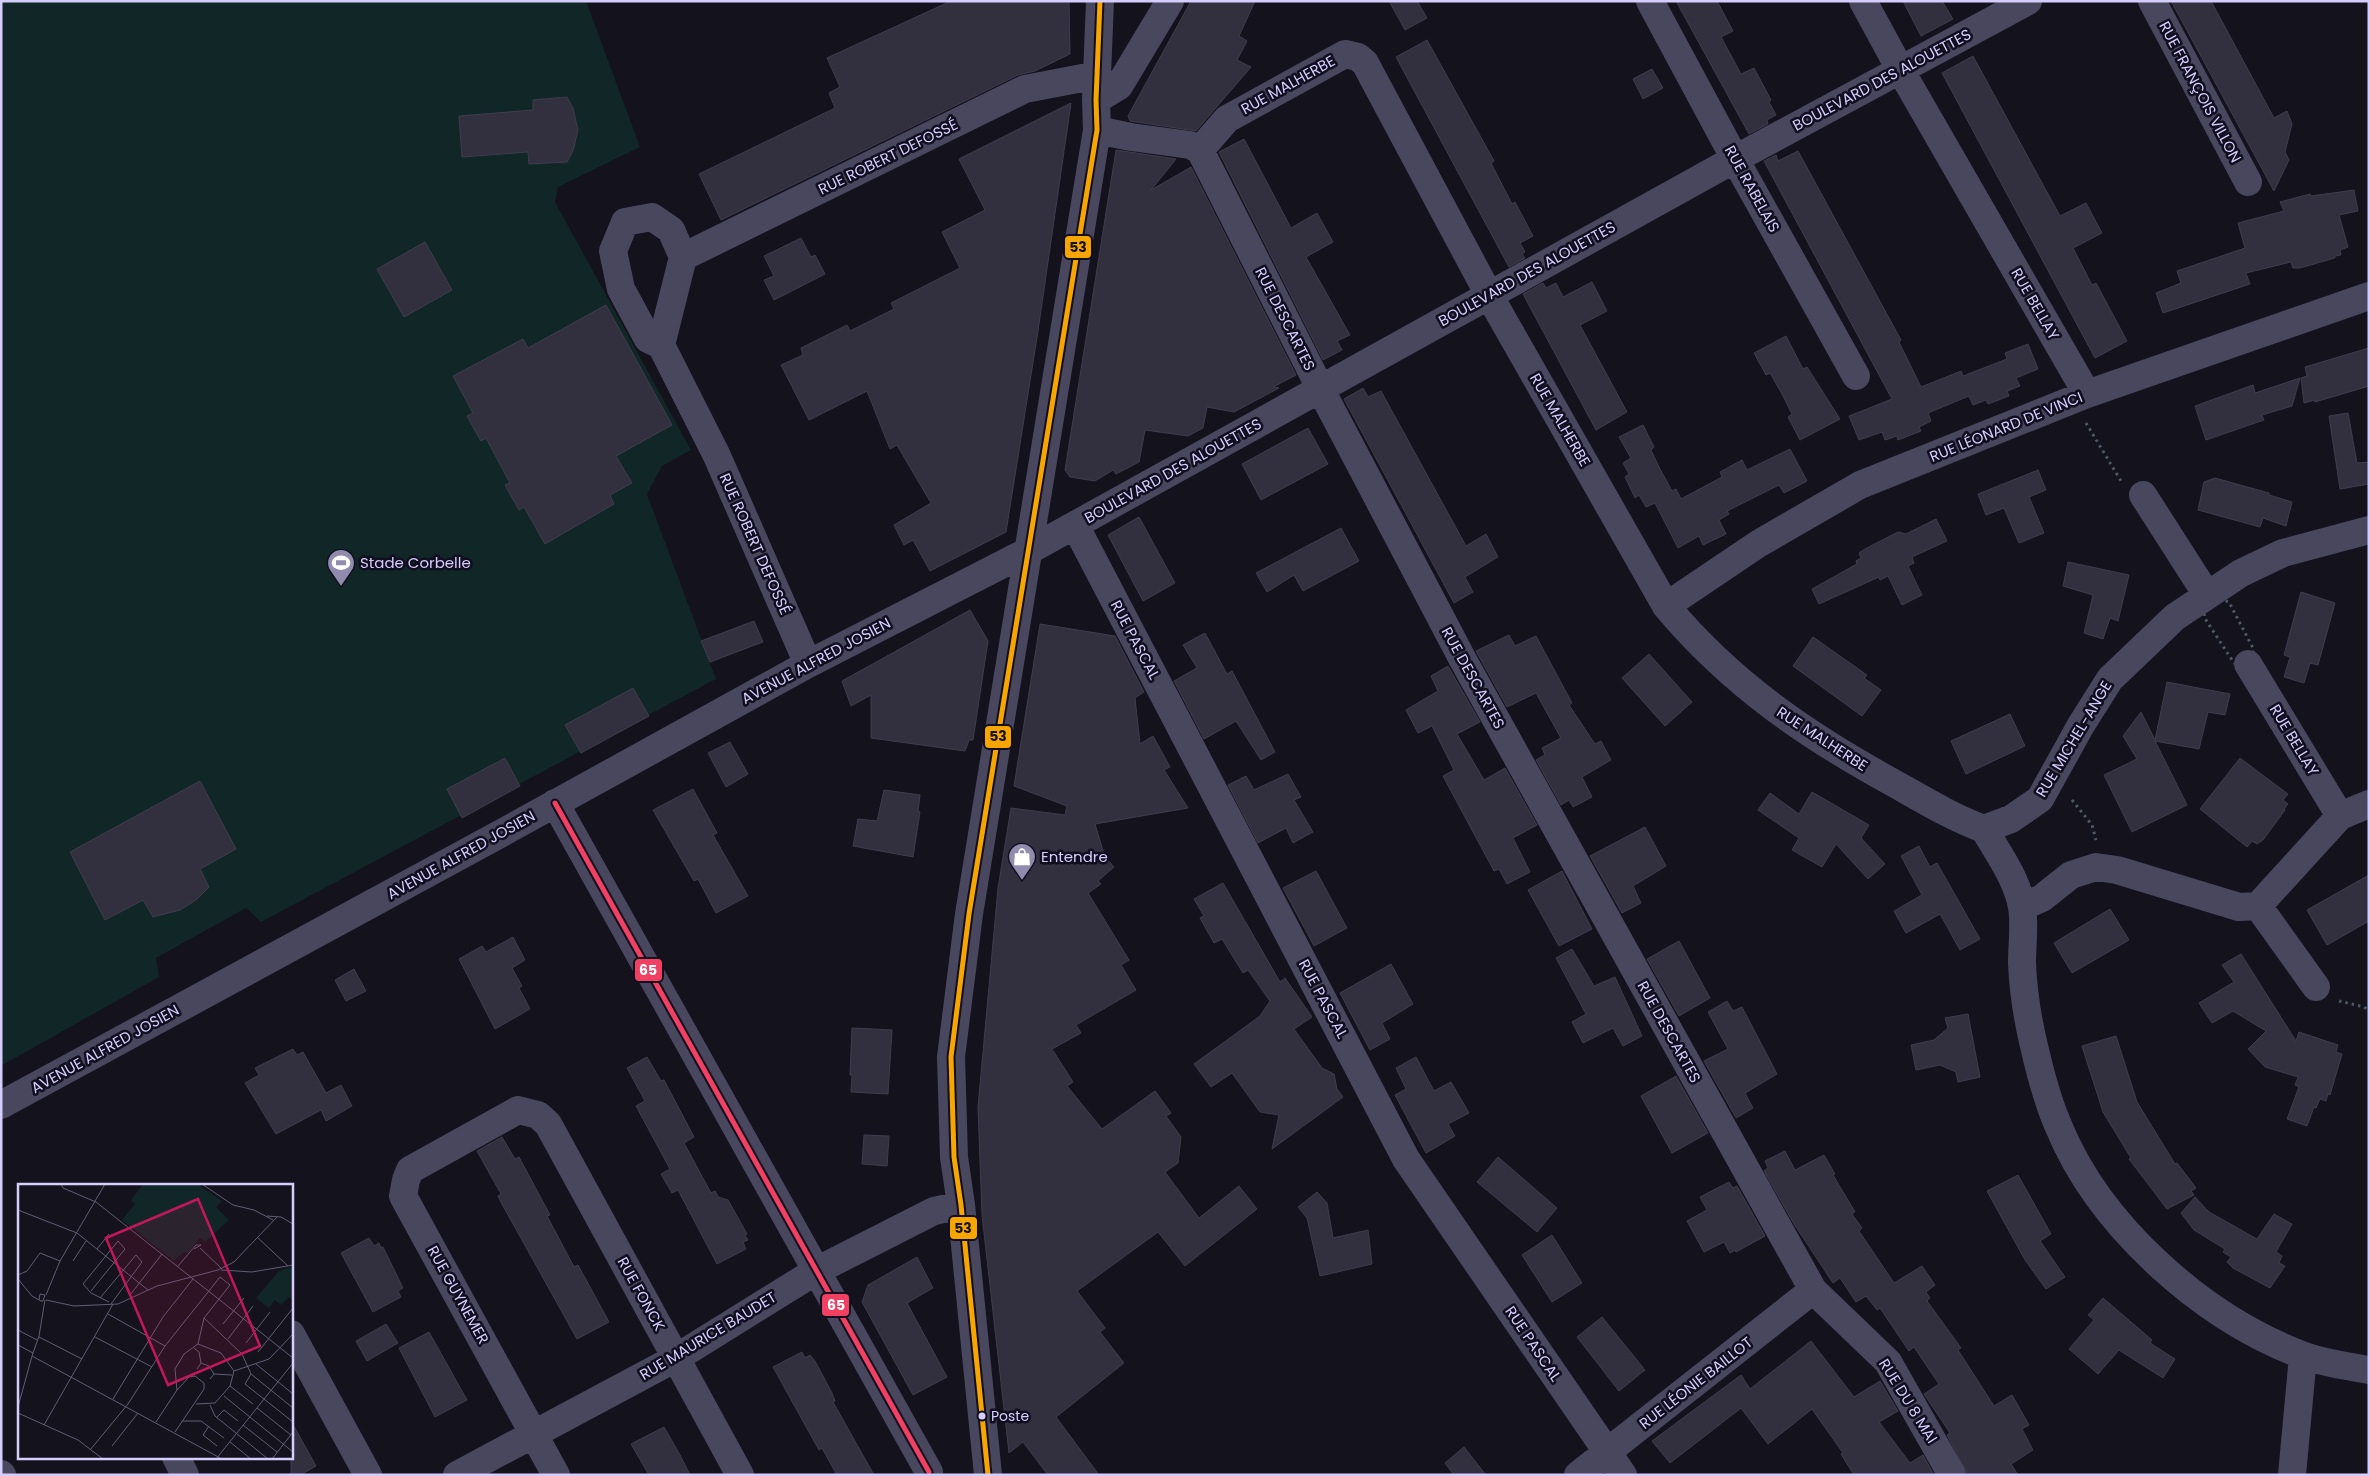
<svg xmlns="http://www.w3.org/2000/svg" width="2370" height="1476" font-family="Poppins,sans-serif">
<style>
.green{fill:#112627}
.building{fill:#32303e;stroke:#403c4f}
.lines{fill:none;stroke-linecap:round;stroke-linejoin:round}
.path{stroke:#4c5966;stroke-width:3;stroke-dasharray:2.5 4;stroke-linecap:butt}
.minor{stroke:#49475d;stroke-width:28}
.bus-1-casing{stroke:#110e20;stroke-width:9}
.bus-2-casing{stroke:#110e20;stroke-width:9}
.bus-1{stroke:#f24062;stroke-width:5}
.bus-2{stroke:#f7a600;stroke-width:5}
.bus-dot{fill:#d5cefd;stroke:#110e20;stroke-width:2}
.labels{text-anchor:middle;stroke-width:5;stroke-linejoin:round;paint-order:stroke}
.bus-label{font-size:14px;fill:#d5cefd;stroke:#110e20;text-anchor:start}
.street-label{font-size:15px;fill:#d5cefd;stroke:#110e20}
.poi-label{font-size:15px;fill:#d5cefd;stroke:#110e20;text-anchor:start}
.inset-road{fill:none;stroke:#615d76;stroke-width:1}
.view{fill:#c2185b;fill-opacity:0.15;stroke:#c2185b;stroke-width:2.5}
.inset-edge{fill:none;stroke:#d5cefd;stroke-width:2.5}
.line-badge{stroke:#110e20;stroke-width:2}
.badge-label{font-size:14px;text-anchor:middle;font-weight:bold;fill:#fff}
.pale-badge-label{font-size:14px;text-anchor:middle;font-weight:bold;fill:#111}
</style>
<rect width="100%" height="100%" fill="#14121c"/>
<path class="green" d="M1,1H586L640,147L558,187L555,202L691,450L662,466L647,494L716,679L261,922L246,908L156,958L159,977L1,1066Z"/>
<path class="building" d="M951,1H1069L1070,54L1035,71L1018,75L721,220L699,174L835,108L829,93L840,87L827,58Z
M1191,1H1255L1239,36L1247,41L1237,60L1251,67L1196,131L1130,121L1128,116Z
M1389,1H1417L1427,18L1405,30Z
M1676,1H1717L1733,31L1721,37L1741,74L1754,68L1771,100L1769,102L1776,115L1767,120L1768,124L1749,134Z
M1903,1H1942L1953,19L1921,36Z
M2171,1H2211L2274,118L2287,111L2292,124L2285,152L2289,160L2274,191Z
M1427,40L1494,161L1491,163L1512,204L1515,202L1533,236L1520,243L1525,252L1522,254L1525,258L1509,267L1396,57Z
M1973,56L2060,216L2086,203L2102,233L2073,248L2092,285L2096,283L2127,341L2095,358L1942,73Z
M1652,69L1663,88L1643,99L1633,79Z
M567,97L573,108L578,130L573,151L567,162L529,164L528,152L462,157L459,116L533,110V100Z
M1071,103L1038,331L1006,532L930,571L913,540L904,545L894,525L931,503L897,445L890,449L867,391L809,420L781,365L803,355L801,348L847,325L850,331L894,309L891,303L960,268L942,232L985,210L959,159Z
M1244,139L1291,228L1317,213L1333,242L1306,257L1350,335L1337,341L1342,350L1323,360L1219,152Z
M1116,150L1176,159L1151,190L1191,167L1296,375L1273,387L1279,388L1234,412L1207,407L1203,428L1188,436L1145,430L1139,462L1116,474L1113,470L1095,481L1070,477L1065,470Z
M1798,151L1901,340L1899,342L1921,387L1961,371L1963,376L2007,359L2005,353L2028,344L2038,369L2016,378L2020,386L2007,391L2009,396L1988,404L1986,400L1973,405L1969,396L1928,413L1931,421L1919,427L1921,431L1898,440L1897,436L1885,440L1882,432L1859,440L1849,416L1892,399L1764,161L1776,155L1778,161Z
M2354,190L2358,211L2339,215L2348,247L2340,250L2341,255L2335,256V258L2300,268H2293L2291,262L2246,273L2250,284L2163,313L2156,293L2181,283L2177,271L2245,248L2238,223L2284,211L2280,202L2310,194L2311,196Z
M801,238L811,257L815,255L825,274L774,300L764,280L774,276L764,256Z
M425,242L452,290L404,317L377,269Z
M1592,282L1607,311L1580,325L1627,412L1596,430L1523,294L1543,283L1546,288L1556,283L1563,297Z
M606,305L672,425L616,456L632,483L610,495L614,504L545,544L524,507L519,510L505,485L510,483L486,438L481,441L467,416L473,413L453,376L523,339L528,348Z
M1786,336L1803,369L1807,367L1840,419L1800,440L1788,417L1792,414L1782,394L1770,373L1766,375L1754,353Z
M2369,348V386L2315,402V400L2304,403L2301,378L2307,376L2305,367Z
M2300,378L2292,406L2262,415L2264,420L2206,440L2195,406L2253,385L2255,393Z
M1363,388L1368,397L1381,391L1466,546L1486,534L1498,557L1465,577L1473,592L1454,603L1344,399Z
M2348,413L2357,463L2369,462V484L2340,489L2329,416Z
M1643,425L1654,447L1651,450L1659,467L1672,491L1676,489L1681,499L1722,477L1720,472L1742,460L1747,470L1790,449L1807,481L1784,493L1779,485L1727,511L1729,514L1719,520L1726,534L1703,545L1699,536L1678,548L1655,503L1646,507L1639,495L1635,498L1625,477L1629,474L1623,463L1631,458L1619,437Z
M1308,428L1328,464L1261,500L1242,464Z
M2038,470L2046,490L2029,497L2044,533L2019,543L2004,508L1986,515L1978,494Z
M2215,478L2269,493V495L2292,502L2286,526L2263,518L2260,527L2198,510L2204,482Z
M1139,517L1175,583L1143,601L1108,535Z
M1936,519L1947,541L1912,557L1914,563L1908,566L1922,595L1902,605L1888,576L1880,580L1879,577L1819,604L1812,589L1857,564L1856,561L1861,558L1859,553L1865,549L1898,532L1906,534Z
M1341,528L1359,561L1303,591L1294,575L1267,592L1256,573Z
M2068,562L2129,575L2118,621L2110,618L2103,639L2084,633L2093,595L2063,586Z
M2301,592L2335,603L2318,665L2310,663L2304,683L2284,677L2290,657L2284,655Z
M970,610L988,641L973,740H969L965,751L871,738V695L851,706L842,681Z
M754,621L763,642L710,662L701,641Z
M1040,624L1115,636L1144,692L1135,698L1140,744L1153,736L1170,767L1164,770L1188,808L1095,824L1105,857L1114,867L1098,881L1101,884L1088,893L1129,960L1121,965L1136,990L1076,1025L1081,1033L1052,1049L1073,1082L1067,1086L1102,1129L1155,1091L1171,1113L1166,1116L1181,1137L1178,1163L1165,1172L1199,1218L1239,1186L1257,1209L1185,1266L1158,1232L1077,1291L1105,1328L1100,1332L1124,1363L1056,1417L1099,1475H1048L1023,1442L1009,1453L982,1215L978,1107L998,888L1011,808L1065,815L1067,806L1014,786Z
M1205,633L1227,674L1232,671L1275,752L1261,760L1236,721L1204,739L1174,681L1197,668L1183,645Z
M1509,635L1515,646L1536,636L1572,703L1569,705L1595,744L1601,741L1611,760L1582,777L1592,797L1573,807L1569,800L1561,805L1536,760L1545,755L1542,748L1561,738L1536,693L1507,707L1476,651Z
M1813,637L1867,675L1864,678L1881,690L1862,716L1793,666Z
M1649,654L1692,702L1665,726L1622,678Z
M1448,666L1480,722L1457,734L1484,780L1505,768L1537,825L1513,838L1530,872L1507,884L1499,869L1494,871L1443,776L1454,770L1432,726L1418,733L1406,710L1438,691L1431,676Z
M2167,682L2230,694L2225,715L2208,712L2199,749L2155,741L2187,805L2132,832L2104,775L2137,759L2123,736L2141,712L2155,740Z
M633,688L649,716L581,753L565,725Z
M2010,714L2025,746L1966,774L1951,741Z
M730,742L748,774L726,787L708,753Z
M505,758L520,786L462,818L447,789Z
M2240,758L2288,794L2283,800L2288,804L2284,809L2285,810L2263,840L2257,844L2252,841L2247,847L2200,809Z
M1288,774L1301,797L1294,800L1313,832L1293,843L1286,828L1258,843L1228,785L1246,776L1254,790Z
M200,781L236,849L200,869L209,887L196,900L180,910L153,917L143,900L105,920L70,852Z
M693,789L717,833L713,835L748,896L716,913L698,879L694,881L653,810Z
M884,790L920,795L918,811L920,812L913,857L853,846L858,819L877,821Z
M1812,792L1869,825L1861,838L1885,864L1868,879L1836,844L1822,867L1792,850L1799,838L1758,810L1770,793L1799,814Z
M1645,827L1666,866L1633,886L1641,903L1622,913L1590,856Z
M1919,846L1930,867L1937,863L1980,939L1960,950L1940,914L1906,933L1894,911L1922,895L1901,856Z
M1316,871L1347,928L1314,946L1283,888Z
M1562,871L1592,929L1559,946L1528,890Z
M2369,875V921L2327,945L2307,910Z
M1223,883L1280,982L1285,978L1312,1017L1294,1029L1322,1068L1334,1074L1337,1089L1343,1097L1272,1149L1279,1115L1260,1112L1232,1073L1211,1087L1194,1064L1260,1016L1270,1001L1248,970L1243,973L1222,939L1214,943L1200,918L1204,916L1194,899Z
M2110,909L2129,940L2072,973L2054,943Z
M513,937L525,960L512,968L522,986L519,988L530,1009L495,1029L459,959L482,946L486,952Z
M1679,941L1710,998L1679,1016L1647,959Z
M1572,949L1594,986L1615,977L1642,1036L1623,1046L1613,1028L1583,1043L1572,1022L1586,1014L1556,958Z
M2241,954L2296,1041L2299,1032L2338,1045L2336,1052L2342,1054L2330,1095L2328,1094L2326,1101L2320,1099L2316,1108L2314,1107L2307,1126L2287,1119L2299,1087L2295,1085L2298,1077L2265,1067L2248,1049L2266,1031L2233,1011L2212,1023L2199,1003L2234,982L2222,965Z
M1391,964L1413,1004L1382,1023L1390,1039L1370,1050L1340,993Z
M354,969L366,991L346,1001L335,980Z
M1727,1001L1733,1011L1742,1007L1777,1074L1745,1093L1753,1108L1736,1118L1704,1061L1728,1049L1708,1012Z
M1968,1014L1980,1077L1958,1082L1956,1072L1940,1065L1916,1070L1911,1045L1934,1040L1948,1028L1945,1018Z
M852,1028L892,1030L888,1094L851,1092L852,1075H850Z
M2116,1036L2137,1102L2175,1164L2177,1163L2196,1188L2191,1191L2194,1195L2167,1209L2129,1159L2131,1158L2103,1112L2082,1046Z
M293,1049L297,1055L303,1052L326,1093L341,1085L352,1106L326,1121L321,1110L276,1134L245,1083L259,1075L255,1068Z
M647,1057L661,1081L664,1080L694,1137L684,1143L711,1193L715,1191L718,1197L728,1200L747,1234L745,1235L748,1240L743,1242L746,1249L717,1264L678,1190L672,1193L661,1174L670,1169L636,1106L645,1101L627,1068Z
M1416,1057L1434,1091L1451,1082L1469,1113L1448,1124L1455,1136L1426,1153L1395,1095L1406,1089L1396,1068Z
M1676,1076L1708,1133L1672,1153L1641,1096Z
M864,1135L889,1136L887,1166L862,1164Z
M502,1137L515,1159L519,1157L550,1215L547,1216L574,1267L578,1265L609,1322L577,1339L502,1204L498,1196L501,1194L477,1151Z
M1785,1151L1795,1170L1824,1155L1835,1174L1833,1175L1855,1212L1852,1214L1862,1228L1859,1231L1894,1283L1922,1266L1935,1285L1926,1292L1930,1298L1927,1301L1961,1348L1958,1350L1994,1406L2012,1395L2029,1425L2022,1429L2033,1450L2011,1464L2018,1475H1968L1947,1435L1950,1433L1924,1394L1939,1384L1914,1347L1909,1351L1880,1308L1877,1310L1866,1296L1856,1302L1840,1278L1833,1283L1794,1224L1764,1171L1768,1168L1765,1161Z
M1498,1157L1557,1208L1537,1232L1477,1182Z
M2018,1175L2051,1234L2040,1241L2065,1277L2046,1289L2025,1260L1987,1191Z
M1729,1182L1733,1188L1737,1186L1765,1236L1736,1252L1735,1250L1730,1253L1724,1242L1704,1252L1687,1221L1707,1210L1700,1197Z
M1317,1192L1327,1203L1333,1238L1368,1230L1372,1264L1320,1276L1307,1218L1298,1207Z
M2195,1197L2209,1212L2257,1239L2274,1214L2292,1224L2276,1252L2282,1256L2279,1263L2285,1266L2270,1288L2233,1268L2227,1262L2231,1257L2223,1252L2225,1249L2194,1230L2181,1213Z
M1552,1235L1582,1283L1552,1302L1522,1255Z
M369,1238L374,1246L379,1243L381,1248L383,1247L403,1288L398,1291L401,1297L373,1312L341,1253Z
M917,1257L933,1288L907,1303L947,1377L913,1395L862,1302L868,1285Z
M2103,1298L2152,1340L2150,1343L2175,1359L2163,1378L2119,1350L2098,1374L2069,1349L2094,1320L2088,1315Z
M1602,1317L1645,1370L1619,1391L1577,1337Z
M386,1324L398,1343L367,1361L356,1341Z
M429,1332L467,1400L435,1417L399,1348Z
M1811,1341L1854,1397L1880,1381L1898,1411L1879,1422L1910,1463L1923,1455L1934,1475H1854L1841,1454L1843,1453L1812,1409L1768,1444L1741,1408L1670,1463L1652,1441L1741,1375L1750,1389Z
M802,1352L805,1358L810,1355L815,1361L832,1393L835,1401L833,1402L874,1475H837L822,1448L819,1450L773,1367Z
M291,1421L316,1466L300,1475H291Z
M664,1427L680,1455L690,1475H649L631,1444Z
M1464,1447L1486,1475H1454L1445,1463Z"/>
<g class="lines">
<path class="path" d="M2086,423L2121,481
M2207,595L2229,602L2254,650L2248,664L2234,663L2204,617Z
M2072,800L2092,825L2096,840
M2339,1001L2364,1007L2369,1011"/>
<path class="minor" d="M1650,1L1735,159L1856,376
M1863,1L1901,71L2087,394
M2152,1L2248,182
M1096,100L1119,86L1170,1
M1097,130L1131,137L1190,145L1200,150L1321,390L1463,660L1813,1290L1888,1362L1952,1475
M1200,150L1227,119L1345,54L1358,57L1365,63L1489,295L1666,606C1732,685 1809,737 1899,786C1927,802 1954,818 1984,829
M683,257L1025,89L1098,75
M661,345L648,339L621,289L613,251L625,222L652,217L671,230L683,257L661,345L717,456L808,664
M2143,495L2207,595
M1075,525L1406,1159L1623,1475
M2369,530L2283,553L2241,573L2175,617L2110,679L2081,725L2040,799L2011,819L1984,829C1998,853 2017,879 2022,907C2025,924 2022,945 2022,963C2023,988 2028,1021 2034,1046C2040,1072 2047,1100 2058,1125C2099,1226 2202,1317 2302,1355C2323,1363 2347,1366 2369,1370
M1666,606L1758,544L1860,485L2087,394L2369,296
M2248,664L2340,816
M555,803L929,1472
M2022,907L2042,898L2071,875L2096,867L2117,870L2239,907L2258,906
M2316,987L2258,906L2340,816L2369,804
M1,1105L509,829L808,664L1028,551L1735,159L2028,1
M291,1334L368,1475
M176,1457L185,1475
M1,1474L2,1475
M457,1475L676,1358L816,1271L934,1211L961,1205
M556,1475L403,1196L406,1180L410,1170L518,1110L538,1115L548,1124L740,1475
M988,1475L961,1205L954,1157L951,1057L969,914L1097,130L1096,100L1100,1
M1578,1475L1813,1290
M2292,1475L2303,1356"/>
<defs>
<path id="bus-1" d="M555,803L929,1472"/>
<path id="bus-2" d="M988,1475L961,1205L954,1157L951,1057L969,914L1097,130L1096,100L1100,1"/>
</defs>
<use href="#bus-1" class="bus-1-casing"/>
<use href="#bus-2" class="bus-2-casing"/>
<use href="#bus-1" class="bus-1"/>
<use href="#bus-2" class="bus-2"/>
</g>
<defs>
<symbol id="stadium-pin" viewBox="-11 -11 22 30"><path d="M0 17L-7.5 6A9.5 9.5 0 1 1 7.5 6Z" fill="#918cae" stroke="#110e20"/><path d="M0-5a6.5 5 0 1 0 0 10a6.5 5 0 1 0 0-10ZM-3.5-1.8h7v3.6h-7Z" fill="#fff"/></symbol>
<symbol id="shop-pin" viewBox="-11 -11 22 30"><path d="M0 17L-7.5 6A9.5 9.5 0 1 1 7.5 6Z" fill="#918cae" stroke="#110e20"/><path d="M-5-2.5h2.3a2.7 3.5 0 0 1 5.4 0H5L5.5 6h-11ZM-1.5-2.5h3a1.5 2.3 0 0 0-3 0Z" fill="#fff"/></symbol>
</defs>
<g fill-rule="evenodd">
<use href="#stadium-pin" x="325" y="547" width="32" height="43"/>
<use href="#shop-pin" x="1006" y="841" width="32" height="43"/>
</g>
<circle class="bus-dot" cx="982" cy="1416" r="4.5"/>
<g class="labels">
<g class="bus-label">
<text x="991" y="1421">Poste</text>
</g>
<g class="street-label">
<text transform="translate(1882 80) rotate(-28)" y="5">BOULEVARD DES ALOUETTES</text>
<text transform="translate(1288 85) rotate(-29)" y="5">RUE MALHERBE</text>
<text transform="translate(2200 92) rotate(62)" y="5">RUE FRANÇOIS VILLON</text>
<text transform="translate(888 157) rotate(-26)" y="5">RUE ROBERT DEFOSSÉ</text>
<text transform="translate(1752 189) rotate(61)" y="5">RUE RABELAIS</text>
<text transform="translate(1527 274) rotate(-29)" y="5">BOULEVARD DES ALOUETTES</text>
<text transform="translate(2035 304) rotate(60)" y="5">RUE BELLAY</text>
<text transform="translate(1285 319) rotate(63)" y="5">RUE DESCARTES</text>
<text transform="translate(1560 420) rotate(60)" y="5">RUE MALHERBE</text>
<text transform="translate(2006 427) rotate(-22)" y="5">RUE LÉONARD DE VINCI</text>
<text transform="translate(1173 471) rotate(-29)" y="5">BOULEVARD DES ALOUETTES</text>
<text transform="translate(755 544) rotate(66)" y="5">RUE ROBERT DEFOSSÉ</text>
<text transform="translate(1135 640) rotate(62)" y="5">RUE PASCAL</text>
<text transform="translate(816 661) rotate(-28)" y="5">AVENUE ALFRED JOSIEN</text>
<text transform="translate(1473 678) rotate(61)" y="5">RUE DESCARTES</text>
<text transform="translate(1822 739) rotate(33)" y="5">RUE MALHERBE</text>
<text transform="translate(2074 739) rotate(-59)" y="5">RUE MICHEL-ANGE</text>
<text transform="translate(2294 740) rotate(59)" y="5">RUE BELLAY</text>
<text transform="translate(461 855) rotate(-29)" y="5">AVENUE ALFRED JOSIEN</text>
<text transform="translate(1323 999) rotate(62)" y="5">RUE PASCAL</text>
<text transform="translate(1669 1032) rotate(61)" y="5">RUE DESCARTES</text>
<text transform="translate(105 1049) rotate(-29)" y="5">AVENUE ALFRED JOSIEN</text>
<text transform="translate(641 1294) rotate(61)" y="5">RUE FONCK</text>
<text transform="translate(458 1295) rotate(61)" y="5">RUE GUYNEMER</text>
<text transform="translate(708 1336) rotate(-31)" y="5">RUE MAURICE BAUDET</text>
<text transform="translate(1533 1344) rotate(56)" y="5">RUE PASCAL</text>
<text transform="translate(1696 1383) rotate(-38)" y="5">RUE LÉONIE BAILLOT</text>
<text transform="translate(1908 1401) rotate(58)" y="5">RUE DU 8 MAI</text>
</g>
<g class="poi-label">
<text x="360" y="568">Stade Corbelle</text>
<text x="1041" y="862">Entendre</text>
</g>
</g>
<g transform="translate(18 1184)">
<rect width="275" height="275" fill="#14121c"/>
<path d="M125,0H179L204,17L198,23L211,36L187,58L182,54L170,69L166,68L156,77L104,36L117,20L113,16ZM272,83L275,86L274,116L271,113L263,121L257,116L251,124L238,114L261,87Z" fill="#112627"/>
<path class="inset-road" d="M43,0L45,4L78,18L275,174M184,0L215,21L236,26L255,36M0,26L59,49L130,106M249,32L263,33L275,40M239,53L270,82M182,64L204,85M79,65L91,50M55,77L68,57M160,82L178,61H183L176,65M203,86L234,88L275,81M0,91L9,87L22,69L42,77M0,95L14,112L23,117H25L27,111L22,110L21,116M73,107L107,65L100,57L65,100L73,109L91,118M28,111L42,77L87,0M112,111L144,70M82,114L118,71L124,78L93,120M27,116L21,152L14,172L204,275M28,116L56,122L100,120L139,102L200,86L216,78L259,33M90,130L147,162M186,134L224,170L233,190L275,224M205,140L226,114M0,146L19,156M21,153L64,175M77,153L134,183M210,155L235,122M228,159L252,128M180,160L186,134L212,101L202,93M0,161L15,169M176,164L181,168L183,179M240,168L275,124M238,180L275,210M179,185L183,179L191,182L196,190L192,195M216,187L251,175L275,150M196,190L214,191M233,190L227,200L275,238M212,202L235,220M159,206L157,185L166,170L180,160L203,169L216,187L212,202L197,219L178,220M206,212L275,268M95,215L145,133L175,95M192,221L197,232L250,275M0,223L14,172M239,224L273,251M0,229L60,256L85,275M198,234L206,226L220,237M165,237H183L206,254M138,238L159,206L171,193L177,192L186,199V205L157,248M26,241L95,120M225,241L259,268M191,242L185,251L199,262M212,258L233,275M94,262L120,229M72,266L110,220L147,162L202,93M198,275L275,179M254,275L275,248"/>
<path class="view" d="M180,15L242,162L150,201L88,54Z"/>
<rect width="275" height="275" class="inset-edge"/>
</g>
<g class="line-badge">
<rect x="1064" y="235" width="28" height="24" rx="5" fill="#f7a600"/>
<rect x="984" y="725" width="28" height="24" rx="5" fill="#f7a600"/>
<rect x="634" y="958" width="29" height="24" rx="5" fill="#f24062"/>
<rect x="949" y="1216" width="29" height="24" rx="5" fill="#f7a600"/>
<rect x="821" y="1293" width="29" height="24" rx="5" fill="#f24062"/>
</g>
<g class="badge-label">
<text x="648" y="975">65</text>
<text x="836" y="1310">65</text>
</g>
<g class="pale-badge-label">
<text x="1078" y="252">53</text>
<text x="998" y="741">53</text>
<text x="963" y="1233">53</text>
</g>
<rect width="2370" height="1476" fill="none" stroke="#d5cefd" stroke-width="5"/>
</svg>
